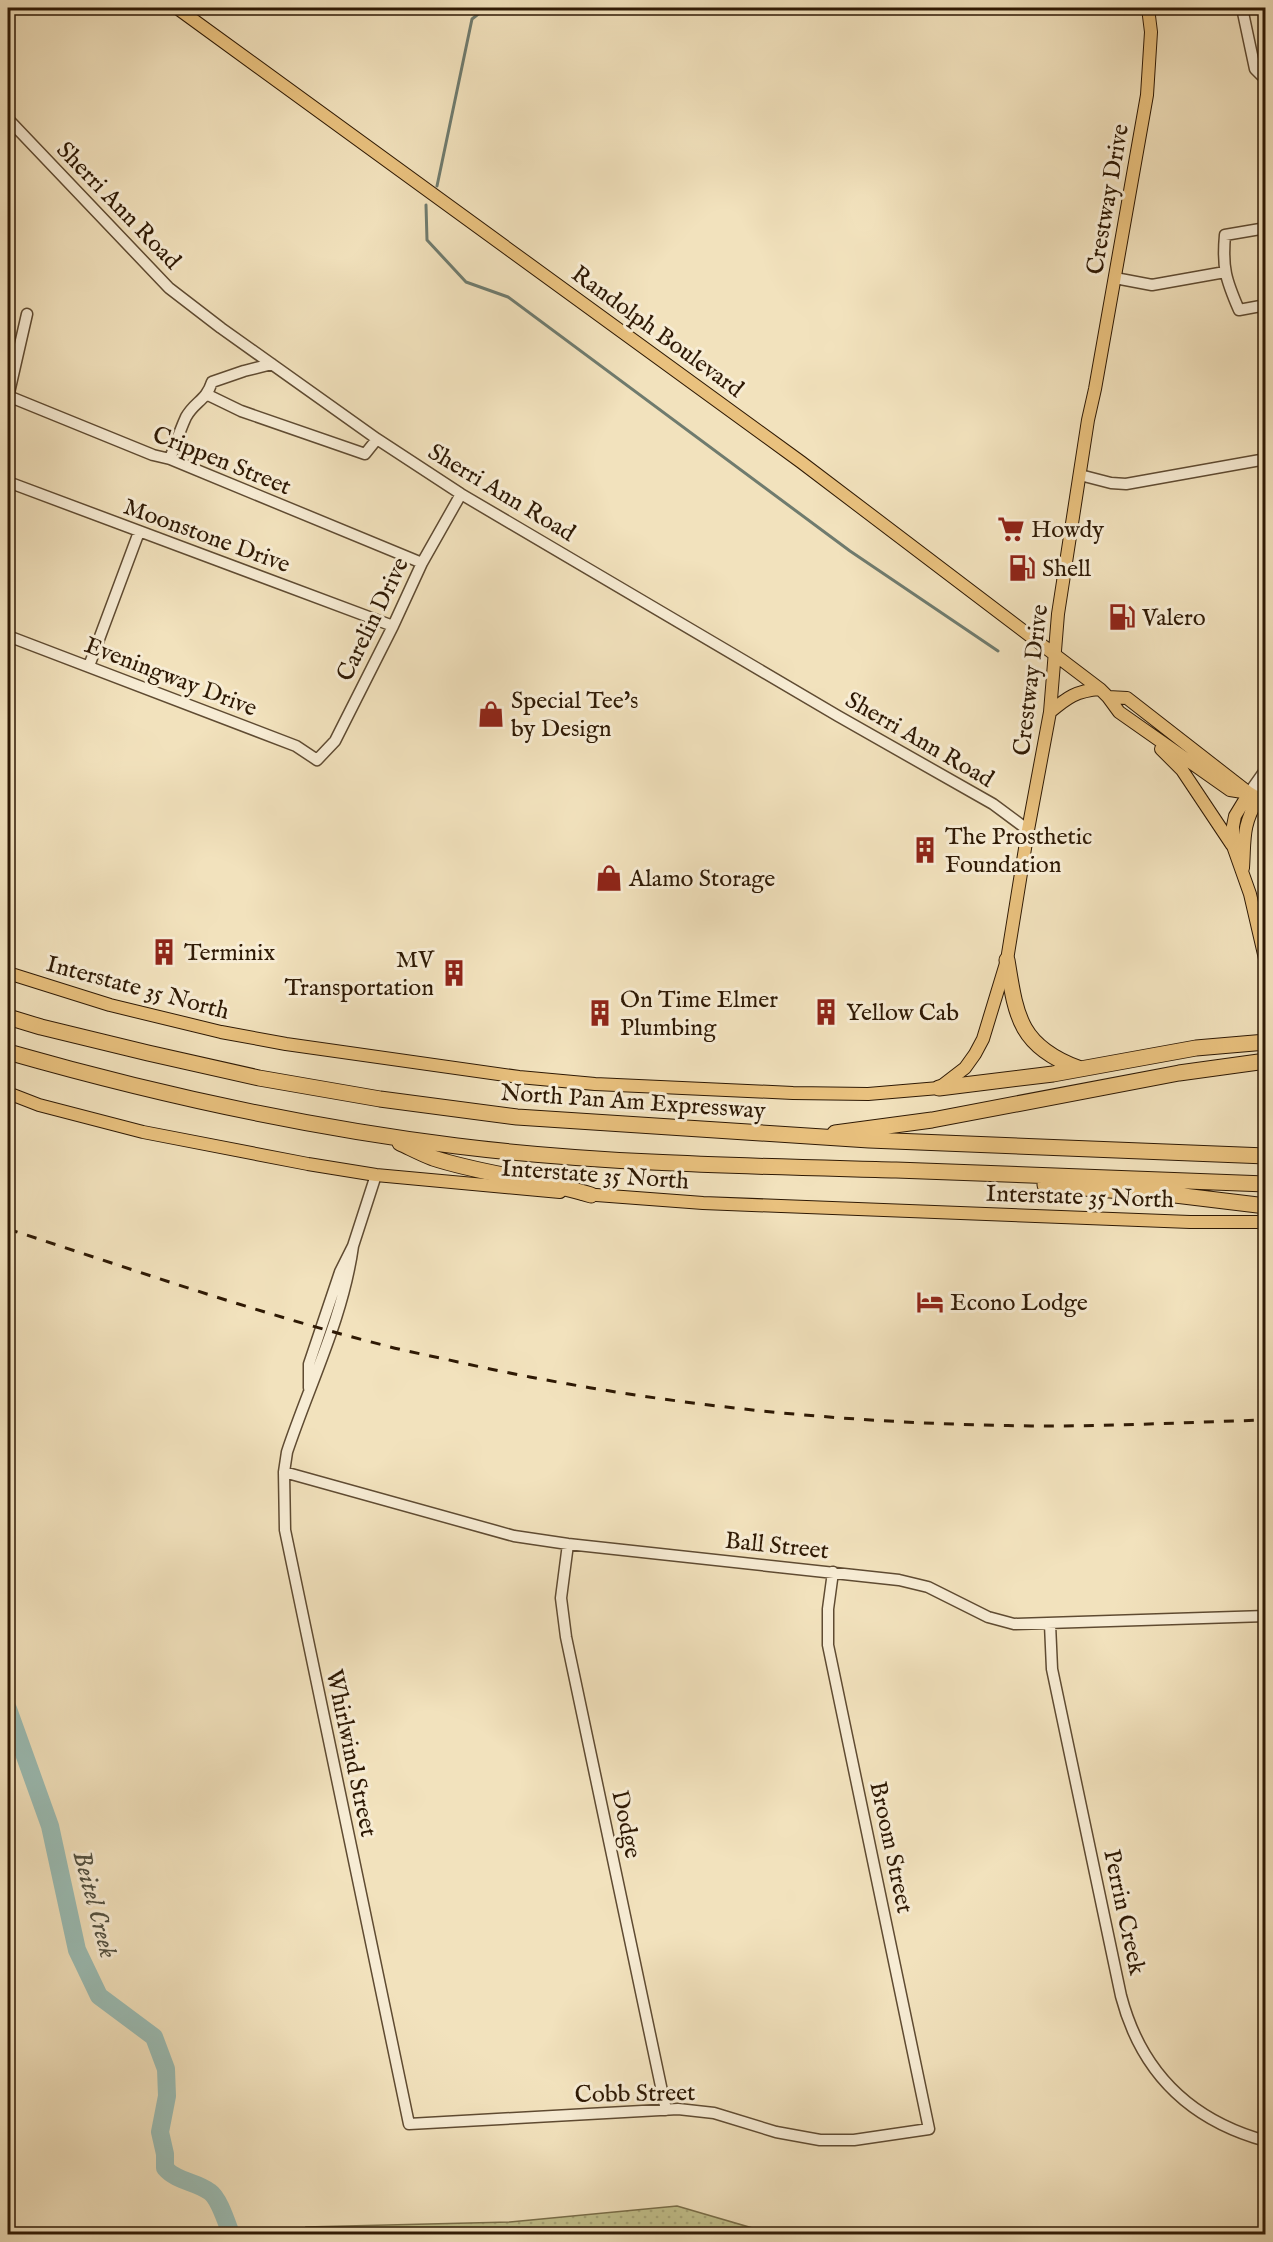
<svg xmlns="http://www.w3.org/2000/svg" width="1273" height="2242" font-family="'IM FELL English',serif">
<style>
.park{fill:url(#park-dots);stroke:#786d48;stroke-width:1.5}
.lines{fill:none;stroke-linecap:round;stroke-linejoin:round}
.stream{stroke:#6f7b6e;stroke-width:3}
.river{stroke:#9bbdb5;stroke-width:18}
.minor-casing{stroke:#5f4b32;stroke-width:13}
.major-casing{stroke:#2e1904;stroke-width:14}
.highway-casing{stroke:#2e1904;stroke-width:17}
.minor{stroke:#f7ecd4;stroke-width:10}
.major{stroke:#e9c17e;stroke-width:12}
.highway{stroke:#e9c17e;stroke-width:15}
.rail{stroke:#2e1904;stroke-width:3;stroke-dasharray:10 10;stroke-linecap:butt}
.labels{text-anchor:middle;stroke-width:6;stroke-linejoin:round;paint-order:stroke}
.street-label{font-size:24px;fill:#2e1904;stroke:#f7ecd4}
.poi-label{font-size:24px;fill:#2e1904;stroke:#f7ecd4;text-anchor:start}
.water-label{font-size:26px;font-style:italic;fill:#545242;stroke:#f7ecd4}
</style>
<defs>
<pattern id="park-dots" width="8" height="8" patternUnits="userSpaceOnUse" patternTransform="scale(1.5)"><rect width="8" height="8" fill="#c2c18c"/><path d="M2 2h.1M6 6h.1" fill="none" stroke="#a7a577" stroke-width="1.8" stroke-linecap="round"/></pattern>
</defs>
<rect width="100%" height="100%" fill="#f2e2bd"/>
<filter id="stains"><feTurbulence type="fractalNoise" baseFrequency=".00333" numOctaves="4"/><feColorMatrix values="0 0 0 0 .2 0 0 0 0 .09 0 0 0 0 .02 0 0 0 .5 -.17"/></filter>
<radialGradient id="worn" r=".72"><stop offset=".6" stop-color="#630" stop-opacity="0"/><stop offset="1" stop-color="#630" stop-opacity=".3"/></radialGradient>
<path class="park" d="M677,2206L773,2234H308L306,2227L510,2222Z"/>
<g class="lines">
<path class="stream" d="M437,186L472,19L486,8
M426,205L427,240L466,282L508,297L850,551L998,651"/>
<path class="river" d="M8,1709L50,1826L77,1950L99,1996L154,2037L166,2069L167,2096L160,2132L165,2154V2168C177,2182 196,2181 210,2192C219,2198 227,2224 231,2234"/>
<defs>
<path id="minor" d="M1242,8L1255,69L1262,76
M8,119L169,288L221,328L377,439L461,494L838,716L993,804L1028,830
M1266,228L1225,235C1222,268 1226,280 1239,310L1266,305
M1115,278L1152,285L1225,272
M208,395L241,411L365,454L377,439
M8,396L153,455L170,459L422,563
M8,397L27,314
M170,459C175,445 180,430 186,417C195,401 206,401 212,382L244,371L272,364
M1080,475L1111,483L1126,484L1266,459
M8,482L393,626
M8,636L296,746L317,760L335,741L393,626L422,563L461,494
M89,666L139,532
M1249,793L1266,769
M1249,793L1264,789
M353,1246C343,1318 310,1383 287,1452L284,1472L285,1530L409,2124L678,2109L714,2113L776,2132L820,2140H854L929,2129L828,1645V1609L833,1572
M309,1388V1364L340,1272L353,1246L376,1175
M284,1472L514,1536L568,1544L899,1580L928,1587L988,1617L1014,1624L1266,1616
M568,1544L561,1598L566,1637L666,2110
M1050,1624L1052,1669L1121,1996C1141,2072 1189,2120 1266,2141"/>
<path id="major" d="M177,8L801,462L1100,689L1108,697L1119,712L1230,790L1249,793
M1108,697L1127,698L1249,793L1266,803
M1050,712C1068,697 1076,691 1100,689
M1161,749L1182,770L1232,845
M1249,793L1235,816L1233,826V846L1250,894L1266,963
M1243,868C1245,838 1242,826 1258,799
M8,973L110,1005L221,1032L286,1044L519,1077L595,1084L793,1093L868,1094L939,1088L965,1068L975,1054L983,1039L1007,960L1028,830L1050,712L1058,614L1088,420L1095,389L1147,95L1151,32L1148,8
M8,1093L39,1105L143,1132L308,1164L376,1175L560,1192
M583,1194L703,1203L1190,1222H1266"/>
<path id="highway" d="M1007,960C1016,1016 1019,1046 1078,1068
M8,1017L41,1027L148,1053L259,1078L380,1099L517,1117L869,1140L1266,1156
M8,1052C155,1094 304,1127 457,1146C602,1164 749,1166 896,1170C1019,1174 1142,1180 1266,1184
M939,1088L1053,1074L1196,1048L1266,1042
M835,1133L932,1120L1179,1073L1266,1061
M400,1143C411,1148 422,1154 433,1158C485,1175 540,1179 591,1195
M1045,1185L1175,1195L1266,1206"/>
</defs>
<use href="#minor" class="minor-casing"/>
<use href="#major" class="major-casing"/>
<use href="#highway" class="highway-casing"/>
<use href="#minor" class="minor"/>
<use href="#major" class="major"/>
<use href="#highway" class="highway"/>
<path class="rail" d="M8,1229C132,1269 256,1313 383,1345C408,1352 433,1356 458,1362C651,1405 849,1425 1047,1426C1119,1426 1193,1422 1266,1420"/>
</g>
<defs>
<symbol id="supermarket-bare" viewBox="-9 -9 18 18"><path d="M-6-5.5h2.5l.6 2H6L4.5 2H-2.5L-4.4-4H-6ZM-1.5 3.2a1.3 1.3 0 1 0 .1 0ZM3 3.2a1.3 1.3 0 1 0 .1 0Z" fill="#8f2418" stroke="#f7ecd4" stroke-width="2.5" paint-order="stroke"/></symbol>
<symbol id="fuel-bare" viewBox="-9 -9 18 18"><path d="M-5.5-6h7V0h2V4h1.3V-2.5L3-4.5l.8-.8L6-3V5H2.5V1h-1V6h-7ZM-4.2-4.7v3.2H.2V-4.7Z" fill="#8f2418" stroke="#f7ecd4" stroke-width="2.5" paint-order="stroke"/></symbol>
<symbol id="shop-bare" viewBox="-9 -9 18 18"><path d="M-5-2.5h2.3a2.7 3.5 0 0 1 5.4 0H5L5.5 6h-11ZM-1.5-2.5h3a1.5 2.3 0 0 0-3 0Z" fill="#8f2418" stroke="#f7ecd4" stroke-width="2.5" paint-order="stroke"/></symbol>
<symbol id="building-bare" viewBox="-9 -9 18 18"><path d="M-4-6H4V6H1V3H-1V6H-4ZM-2.5-4.3h1.7v1.8h-1.7ZM.8-4.3h1.7v1.8H.8ZM-2.5-1h1.7V.8h-1.7ZM.8-1h1.7V.8H.8Z" fill="#8f2418" stroke="#f7ecd4" stroke-width="2.5" paint-order="stroke"/></symbol>
<symbol id="hotel-bare" viewBox="-9 -9 18 18"><path d="M-6-4.5h1.5V1H6V5H4.5V3h-9V5H-6ZM-4 0a1.8 1.8 0 1 1 3.6 0ZM.5 0V-2.5h3Q6-2.5 6 0Z" fill="#8f2418" stroke="#f7ecd4" stroke-width="2.5" paint-order="stroke"/></symbol>
</defs>
<g fill-rule="evenodd">
<use href="#supermarket-bare" x="992" y="510" width="38" height="38"/>
<use href="#fuel-bare" x="1003" y="549" width="38" height="38"/>
<use href="#fuel-bare" x="1103" y="598" width="38" height="38"/>
<use href="#shop-bare" x="472" y="695" width="38" height="38"/>
<use href="#building-bare" x="906" y="831" width="38" height="38"/>
<use href="#shop-bare" x="590" y="859" width="38" height="38"/>
<use href="#building-bare" x="145" y="933" width="38" height="38"/>
<use href="#building-bare" x="435" y="954" width="38" height="38"/>
<use href="#building-bare" x="807" y="993" width="38" height="38"/>
<use href="#building-bare" x="581" y="994" width="38" height="38"/>
<use href="#hotel-bare" x="911" y="1283" width="38" height="38"/>
</g>
<g class="labels">
<g class="street-label">
<text transform="translate(1107 199) rotate(-80)" y="8">Crestway Drive</text>
<text transform="translate(119 205) rotate(46)" y="8">Sherri Ann Road</text>
<text transform="translate(658 331) rotate(36)" y="8">Randolph Boulevard</text>
<text transform="translate(222 460) rotate(22)" y="8">Crippen Street</text>
<text transform="translate(502 492) rotate(31)" y="8">Sherri Ann Road</text>
<text transform="translate(207 535) rotate(20)" y="8">Moonstone Drive</text>
<text transform="translate(372 619) rotate(-64)" y="8">Carelin Drive</text>
<text transform="translate(171 676) rotate(21)" y="8">Eveningway Drive</text>
<text transform="translate(1030 680) rotate(-83)" y="8">Crestway Drive</text>
<text transform="translate(920 739) rotate(30)" y="8">Sherri Ann Road</text>
<text transform="translate(138 987) rotate(15)" y="8">Interstate 35 North</text>
<text transform="translate(633 1101) rotate(4)" y="8">North Pan Am Expressway</text>
<text transform="translate(595 1174) rotate(4)" y="8">Interstate 35 North</text>
<text transform="translate(1080 1196) rotate(2)" y="8">Interstate 35 North</text>
<text transform="translate(777 1545) rotate(6)" y="8">Ball Street</text>
<text transform="translate(352 1753) rotate(78)" y="8">Whirlwind Street</text>
<text transform="translate(627 1824) rotate(78)" y="8">Dodge</text>
<text transform="translate(892 1847) rotate(78)" y="8">Broom Street</text>
<text transform="translate(1125 1912) rotate(78)" y="8">Perrin Creek</text>
<text transform="translate(635 2093) rotate(-1)" y="8">Cobb Street</text>
</g>
<g class="poi-label">
<text x="1031" y="537">Howdy</text>
<text x="1042" y="576">Shell</text>
<text x="1142" y="625">Valero</text>
<text x="511" y="708">Special Tee's<tspan x="511" dy="28">by Design</tspan></text>
<text x="945" y="844">The Prosthetic<tspan x="945" dy="28">Foundation</tspan></text>
<text x="629" y="886">Alamo Storage</text>
<text x="184" y="960">Terminix</text>
<text x="434" y="967" text-anchor="end">MV<tspan x="434" dy="28">Transportation</tspan></text>
<text x="620" y="1007">On Time Elmer<tspan x="620" dy="28">Plumbing</tspan></text>
<text x="846" y="1020">Yellow Cab</text>
<text x="950" y="1310">Econo Lodge</text>
</g>
<g class="water-label">
<text transform="translate(96 1904) rotate(75)" y="9">Beitel Creek</text>
</g>
</g>
<rect width="1273" height="2242" fill="none" stroke="#f2e2bd" stroke-width="30"/>
<rect x="9" y="9" width="1255" height="2224" fill="none" stroke="#2e1904" stroke-width="3"/>
<rect x="15" y="15" width="1243" height="2212" fill="none" stroke="#2e1904" stroke-width="1.5"/>
<rect width="100%" height="100%" filter="url(#stains)"/>
<rect width="100%" height="100%" fill="url(#worn)"/>
</svg>
